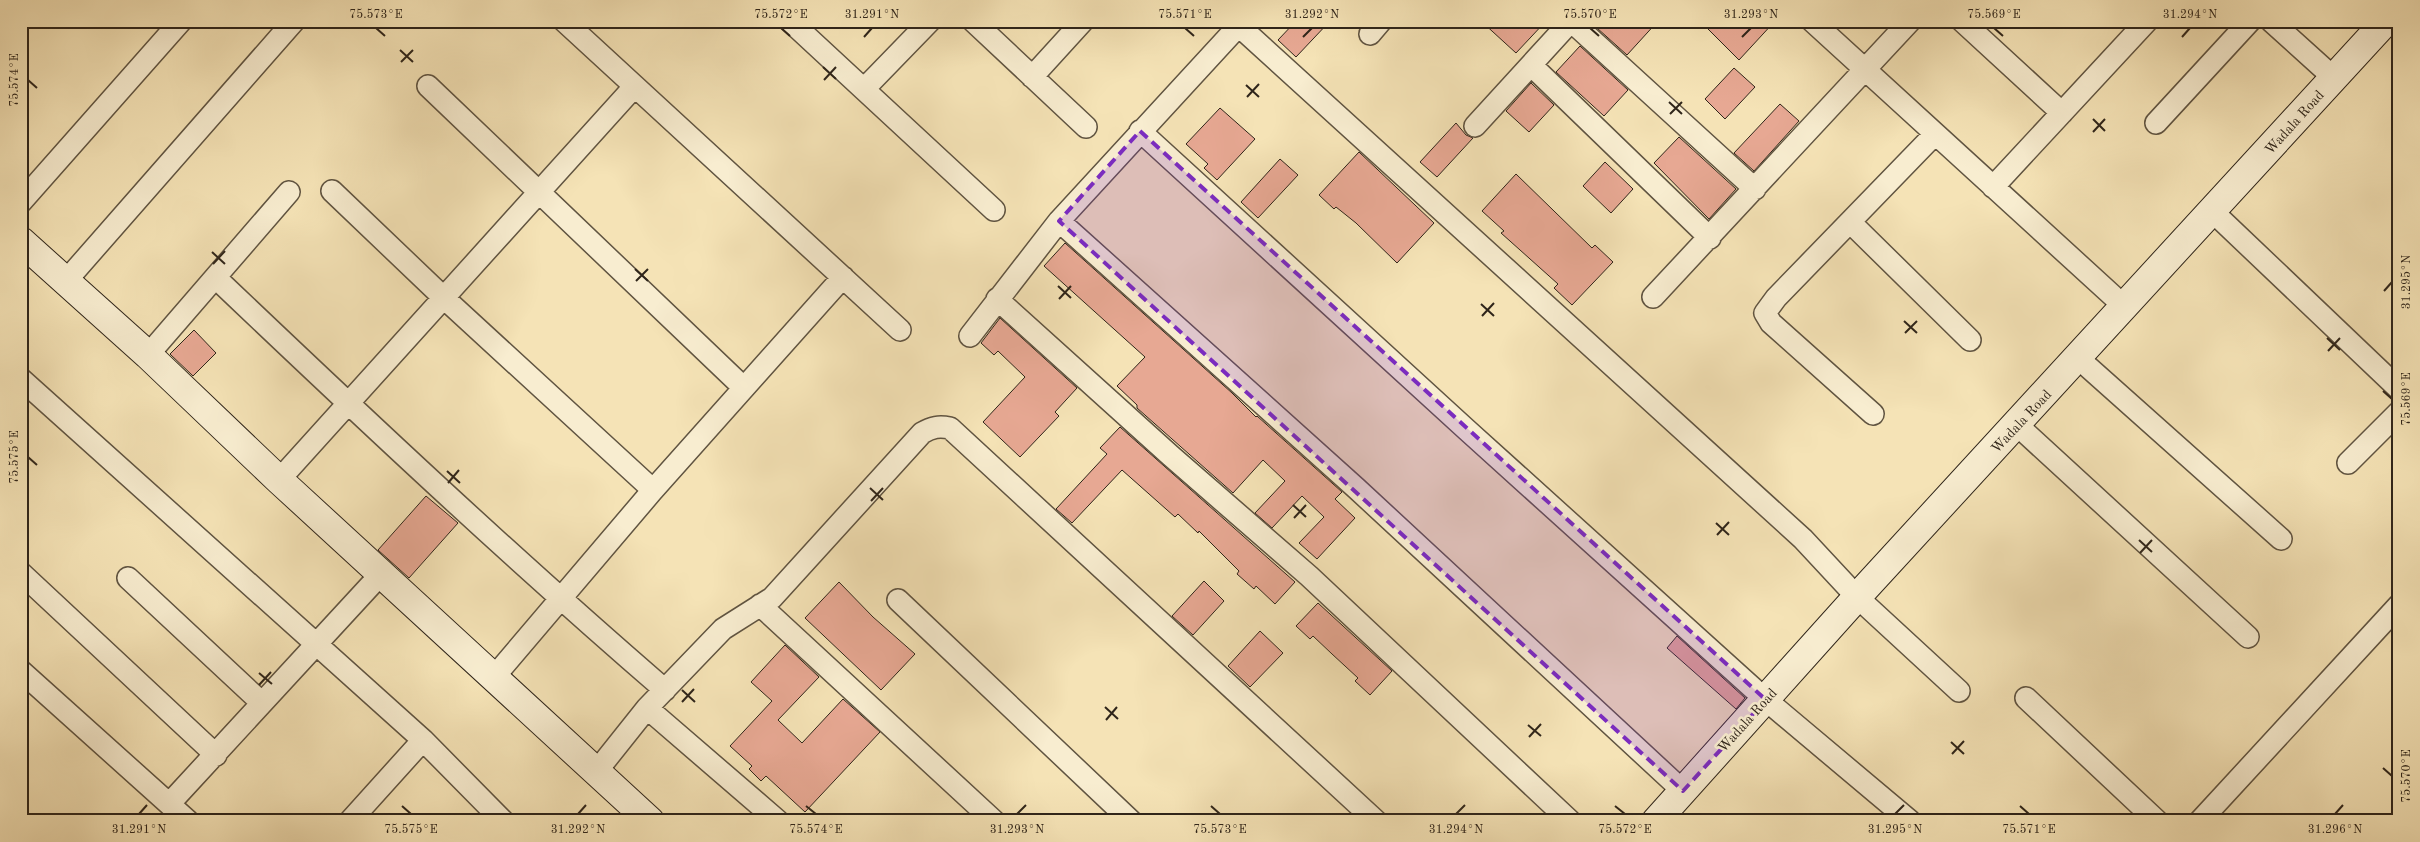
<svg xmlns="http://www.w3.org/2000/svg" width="2420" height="842" font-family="'Old Standard TT',serif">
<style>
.building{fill:#e7a893;stroke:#2f251a}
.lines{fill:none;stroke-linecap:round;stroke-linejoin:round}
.street-casing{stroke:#605441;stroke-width:24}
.secondary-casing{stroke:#2f251a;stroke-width:30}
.street{stroke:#f8edd0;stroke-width:21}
.secondary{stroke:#f8edd0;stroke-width:28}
.marked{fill:#7b2cbf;fill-opacity:0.2;stroke:#7b2cbf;stroke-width:4;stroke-dasharray:10 6;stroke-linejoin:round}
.ticks{fill:none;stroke:#2f251a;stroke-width:2}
.labels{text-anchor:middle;stroke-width:5;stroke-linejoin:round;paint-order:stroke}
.street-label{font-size:14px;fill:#2f251a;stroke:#f8edd0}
.neatline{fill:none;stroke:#2f251a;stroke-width:2}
.ticks-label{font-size:12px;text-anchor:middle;fill:#2f251a}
</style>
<rect width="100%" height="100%" fill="#f5e3b6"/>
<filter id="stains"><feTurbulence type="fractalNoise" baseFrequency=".004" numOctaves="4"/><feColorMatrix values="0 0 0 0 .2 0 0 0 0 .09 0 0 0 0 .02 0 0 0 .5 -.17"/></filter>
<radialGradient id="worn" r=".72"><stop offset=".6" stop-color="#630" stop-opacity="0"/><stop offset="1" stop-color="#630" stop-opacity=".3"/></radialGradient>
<path class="building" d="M1296,21H1330L1296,57L1278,40Z
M1481,21H1546L1516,53Z
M1603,21H1658L1627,55L1597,28Z
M1700,21H1775L1739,60Z
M1580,46L1628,90L1604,116L1556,72Z
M1734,68L1755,87L1725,119L1705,99Z
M1531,83L1554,105L1529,132L1506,111Z
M1780,104L1799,121L1754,171L1734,153Z
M1220,108L1255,139L1217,180L1204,168L1208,164L1186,144Z
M1456,123L1466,135L1473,138L1437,177L1420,162Z
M1679,137L1736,189L1709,219L1654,163Z
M1359,152L1434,223L1397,263L1356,223L1336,207L1334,209L1319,195Z
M1280,159L1298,175L1258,218L1241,202Z
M1605,162L1633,189L1611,213L1583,186Z
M1516,174L1592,248L1595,245L1613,262L1572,305L1554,288L1558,284L1501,233L1504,231L1482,211Z
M1065,243L1232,393L1256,417L1257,416L1342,492L1335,499L1355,518L1317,559L1299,543L1324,517L1302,496L1272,528L1255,513L1285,481L1263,460L1233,493L1137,408V405L1117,386L1145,357L1044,266Z
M1000,318L1077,388L1055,412L1059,416L1020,457L983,422L1025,377L998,351L994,355L981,343Z
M194,330L216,353L193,376L170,354Z
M1120,427L1295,582L1275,604L1256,586L1254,589L1237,574L1239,571L1199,531L1198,533L1178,514L1175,517L1122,470L1072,523L1056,509L1107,454L1100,448Z
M426,496L458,523L409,578L378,550Z
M1204,581L1224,601L1193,635L1172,616Z
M839,582L873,617L915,654L881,690L805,618Z
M1318,603L1392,671L1370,695L1355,681L1358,678L1332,654L1313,636L1310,639L1296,626Z
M1260,631L1283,653L1250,687L1228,666Z
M1677,636L1745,698L1736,709L1667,648Z
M785,645L819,677L778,720L802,743L843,699L880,732L805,812L766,776L761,781L749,769L752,766L730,746L772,701L751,682Z"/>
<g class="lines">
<defs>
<path id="street" d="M564,21L900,330
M790,21L994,210
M973,21L1086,127
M1571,21L1755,189
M1812,21L2125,307
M1962,21L2062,113
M2271,21L2334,78
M1239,26L1803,539L1857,597L1959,691
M1370,34L1381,21
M1531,65L1710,238
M1032,77L1083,21
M428,86L744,388
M864,89L930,21
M2156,123L2250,21
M1475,126L1571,21
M1140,131L1467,430L1766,700L1910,821
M1993,187L2147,21
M332,191L444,298L653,490
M21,202L181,21
M2212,211L2399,389
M1059,221L1356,488L1683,791
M1850,222L1970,340
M216,278C363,418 511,557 665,690
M65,282L294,21
M1653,297L1910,21
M997,299L1171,456L1309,576L1570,821
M970,336L1059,221L1243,21
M148,355L289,192
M2078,358L2281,539
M21,379L423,740L503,821
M1873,414L1771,323L1765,313L1776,298L1935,134
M2017,425L2248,637
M2348,463L2399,412
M279,480L634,87
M21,573L216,755
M128,578L262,703
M898,600L1131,821
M760,605L994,821
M21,671L188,821
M494,677L653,490L843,277
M2026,698L2157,821
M647,708L778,821
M596,772L647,708L723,629L772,598L922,433C932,427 939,426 950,428L1376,821
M170,803L381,574
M350,821L423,740
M2200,821L2399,605"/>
<path id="secondary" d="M21,241L148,355L279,480L650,821
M1656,821L1857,597L2386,21"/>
</defs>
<use href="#street" class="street-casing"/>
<use href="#secondary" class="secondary-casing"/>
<use href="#street" class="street"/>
<use href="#secondary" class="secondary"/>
</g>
<path class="marked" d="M1140,131L1766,700L1683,791L1059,221Z"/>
<path class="ticks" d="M376,28L385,36M781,28L790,36M1185,28L1194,36M1590,28L1599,36M1994,28L2003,36M864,37L872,28M1303,37L1312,28M1742,37L1751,28M2182,37L2190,28M400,50L413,62M401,62L413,50M823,67L836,79M28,80L37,88M824,80L836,67M1246,85L1259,97M1247,97L1259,84M1669,102L1682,114M1670,114L1682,102M2093,119L2105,131M2093,132L2105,119M212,252L225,264M213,264L225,251M635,269L648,281M636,281L648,269M1058,286L1071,298M2384,291L2392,282M1059,299L1071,286M1481,304L1494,316M1482,316L1494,303M1904,321L1917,333M1905,333L1917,321M2327,338L2340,350M2328,351L2340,338M2383,391L2392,399M28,457L37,465M447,471L460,483M448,483L459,470M870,488L883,500M871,501L883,488M1293,505L1306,517M1294,518L1306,505M1716,523L1729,535M1717,535L1729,522M2139,540L2152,552M2140,553L2152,540M259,673L272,684M259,685L271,672M682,690L695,702M682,702L694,689M1105,707L1118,719M1106,720L1117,707M1528,725L1541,736M1529,737L1541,724M1951,742L1964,754M1952,754L1964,741M2383,768L2392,776M402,806L411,814M806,806L816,814M1211,806L1220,814M1615,806L1625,814M2020,806L2029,814M139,814L147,805M578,814L586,805M1017,814L1026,805M1456,814L1465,805M1895,814L1904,805M2335,814L2343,805"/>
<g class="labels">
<g class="street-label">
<text transform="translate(2294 122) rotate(-48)" y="5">Wadala Road</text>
<text transform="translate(2021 421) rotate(-47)" y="5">Wadala Road</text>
<text transform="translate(1747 720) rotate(-48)" y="5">Wadala Road</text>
</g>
</g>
<rect width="2420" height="842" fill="none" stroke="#f5e3b6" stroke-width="55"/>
<rect x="28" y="28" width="2364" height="786" class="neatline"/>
<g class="ticks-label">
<text x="376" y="18">75.573°E</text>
<text x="781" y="18">75.572°E</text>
<text x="872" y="18">31.291°N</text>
<text x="1185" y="18">75.571°E</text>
<text x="1312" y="18">31.292°N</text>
<text x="1590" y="18">75.570°E</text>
<text x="1751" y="18">31.293°N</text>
<text x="1994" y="18">75.569°E</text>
<text x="2190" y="18">31.294°N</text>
<text transform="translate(14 80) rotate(-90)" y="4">75.574°E</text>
<text transform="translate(2406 282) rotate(-90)" y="4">31.295°N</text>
<text transform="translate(2406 399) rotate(-90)" y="4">75.569°E</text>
<text transform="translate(14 457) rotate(-90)" y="4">75.575°E</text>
<text transform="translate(2406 776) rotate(-90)" y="4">75.570°E</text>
<text x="139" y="833">31.291°N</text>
<text x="411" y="833">75.575°E</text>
<text x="578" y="833">31.292°N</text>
<text x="816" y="833">75.574°E</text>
<text x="1017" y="833">31.293°N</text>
<text x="1220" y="833">75.573°E</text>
<text x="1456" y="833">31.294°N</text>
<text x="1625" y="833">75.572°E</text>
<text x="1895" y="833">31.295°N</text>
<text x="2029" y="833">75.571°E</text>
<text x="2335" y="833">31.296°N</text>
</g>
<rect width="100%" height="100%" filter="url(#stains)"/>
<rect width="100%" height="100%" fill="url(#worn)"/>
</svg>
